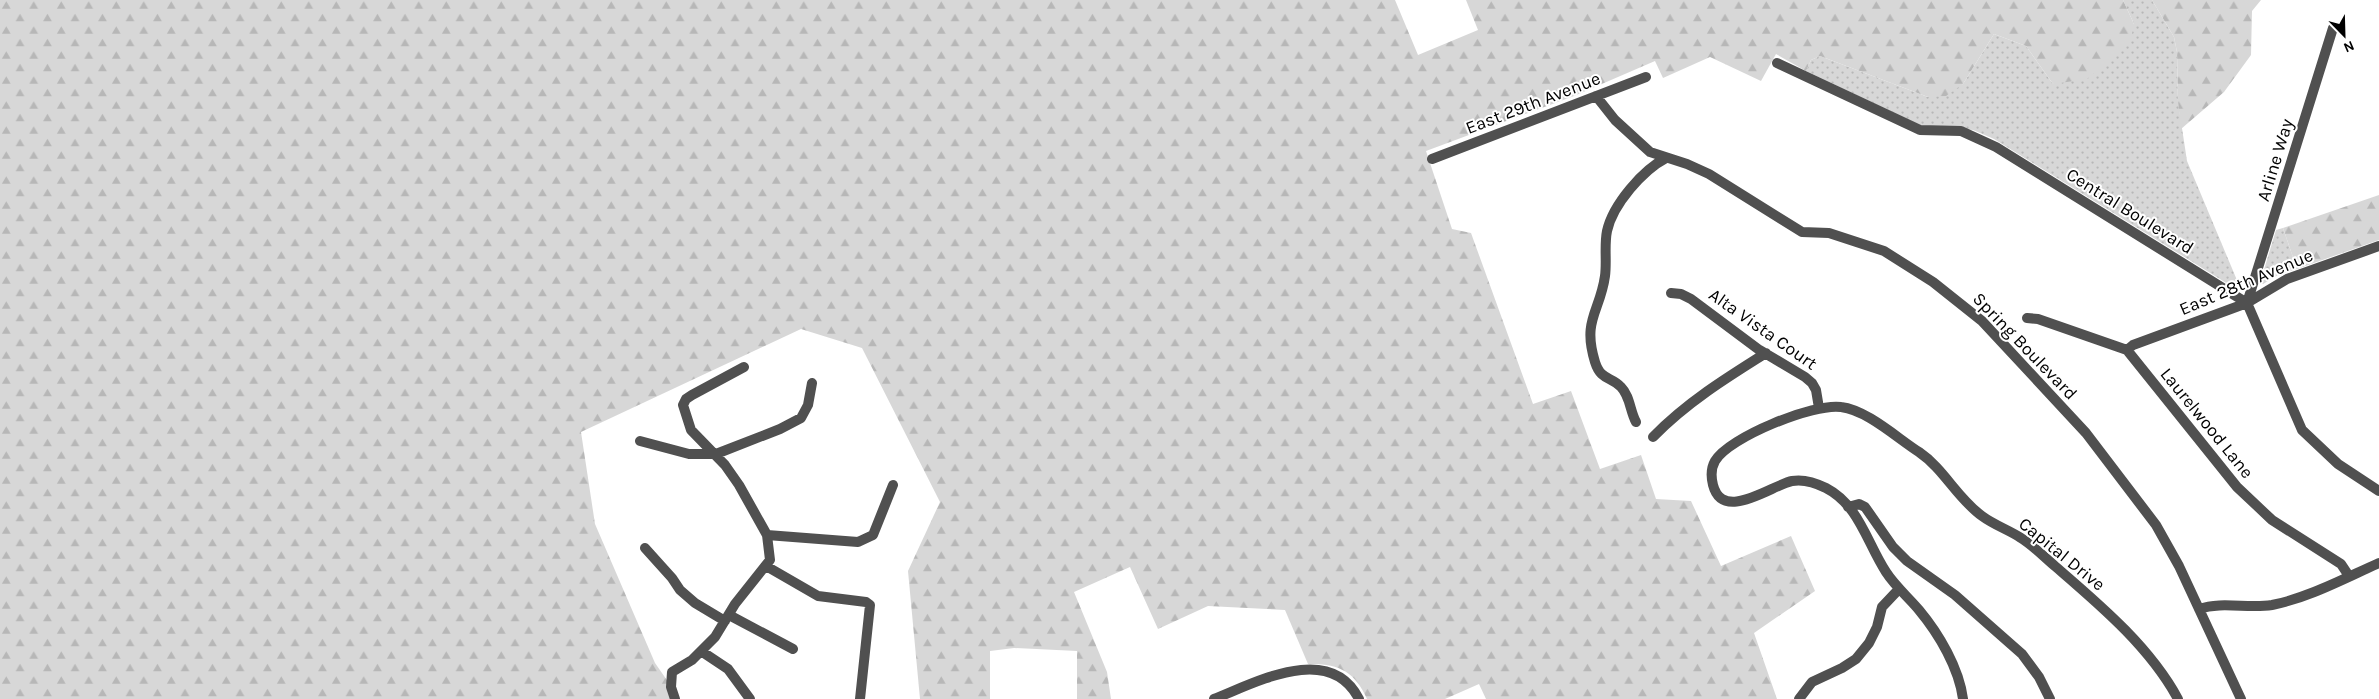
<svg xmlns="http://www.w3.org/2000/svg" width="2379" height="699" font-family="Karla,sans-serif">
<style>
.grass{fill:url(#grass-dots)}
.forest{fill:url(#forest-firs)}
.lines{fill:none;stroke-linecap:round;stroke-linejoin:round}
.street{stroke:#505050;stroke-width:10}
.labels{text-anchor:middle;stroke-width:4;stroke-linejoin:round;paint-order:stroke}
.street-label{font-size:18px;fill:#000;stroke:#fff}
</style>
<defs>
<pattern id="grass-dots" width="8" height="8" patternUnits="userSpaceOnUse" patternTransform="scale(1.25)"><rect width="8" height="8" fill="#d7d7d7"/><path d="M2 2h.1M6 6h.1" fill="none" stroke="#b7b7b7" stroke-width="1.8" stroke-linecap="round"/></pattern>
<pattern id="forest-firs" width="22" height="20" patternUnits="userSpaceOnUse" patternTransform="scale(1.25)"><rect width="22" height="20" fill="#d7d7d7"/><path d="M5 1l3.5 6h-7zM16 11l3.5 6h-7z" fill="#b7b7b7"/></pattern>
</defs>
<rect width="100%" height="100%" fill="#fff"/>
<path class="grass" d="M2123,0H2152L2174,37L2177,52L2178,102L2187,161L2239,285L2236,289L1994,139L1973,130L1922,126L1806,71L1811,60L1820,56L1928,97L1963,84L1994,34L2026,46L2053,84L2134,24Z
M2283,228L2297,269L2278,275L2263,284L2260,283L2276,230Z"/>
<path class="forest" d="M0,0H1395L1418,55L1478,30L1466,0H2123L2134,24L2130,43L2087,79L2053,84L2026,46L1994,34L1963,84L1946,96L1928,97L1820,56L1811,60L1806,71L1776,54L1761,81L1710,57L1663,78L1655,61L1574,96L1426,151L1452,229L1471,233L1533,404L1571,391L1600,469L1641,455L1656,499L1691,501L1721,566L1791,536L1815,591L1754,633L1777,699H1486L1479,684L1445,699H1367C1355,671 1337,663 1308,664L1285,610L1208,606L1158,629L1130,567L1074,592L1107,672L1111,699H1077V651L1014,648L990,651V699H920L908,571L940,502L862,348L801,329L581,432L595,524L655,663L680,699H0Z
M2152,0H2261L2252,11L2251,55L2224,92L2181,129L2178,102L2177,52L2174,37Z
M2379,195V240L2297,269L2283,228Z"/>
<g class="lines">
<path class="street" d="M1777,63L1920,130L1961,131L1996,147L2247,303L2302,430L2338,464L2379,491
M1596,96L1615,120L1650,152L1687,164L1709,174L1802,232L1829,233L1884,251L1933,282L1982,321L2086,433L2156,525L2179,566L2241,699
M1432,159L1646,77
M1671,293L1681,294L1691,299L1758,349L1805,377L1812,383L1816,390L1819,408
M2247,303L2333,28
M2027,318L2038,319L2127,350L2237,487L2272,520L2341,564L2349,576
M2127,350L2133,345L2247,303L2287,279L2379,246
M1636,422C1630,411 1630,396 1621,387C1611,376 1601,381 1595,362C1582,320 1600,312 1605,276C1607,261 1604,246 1607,231C1613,204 1643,170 1666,158
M1653,437C1686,403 1726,378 1766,353
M640,441L689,454H716L780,429L801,418L808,405L812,383
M1848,507L1859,504L1865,507L1893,547L1907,561L1955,595L2022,654L2039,677L2050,699
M767,535L858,542L873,535L893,485
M645,548L672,578L680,590L695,603L725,621
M766,566L818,596L866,602L870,605L860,699
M2199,609C2222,601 2248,609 2272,605C2308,598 2345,578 2379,563
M729,615L793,649
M701,651L728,669L750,699
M675,699L671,687L672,672L692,660L715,637L735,604L770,560L767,535L739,485L725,465L691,430L683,405L686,399L692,395L744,367
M1214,699C1257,682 1330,642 1359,699
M1799,699L1812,682L1842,668L1856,659L1869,643L1877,627L1882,607L1899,589
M1963,699C1959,668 1939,634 1919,610C1908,597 1895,586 1886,572C1867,543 1859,505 1826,488C1816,483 1803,479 1792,481C1772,485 1723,523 1713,485C1711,477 1711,468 1715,461C1729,437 1814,403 1841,407C1867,410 1897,438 1919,452C1944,469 1957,498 1982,516C1994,525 2009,530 2021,538C2034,546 2045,558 2056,567C2100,605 2150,647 2178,699"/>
</g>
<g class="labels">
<g class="street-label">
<text transform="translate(1533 103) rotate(-21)" y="6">East 29th Avenue</text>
<text transform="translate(2275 160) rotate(-73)" y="6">Arline Way</text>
<text transform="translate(2130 211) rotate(32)" y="6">Central Boulevard</text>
<text transform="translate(2246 282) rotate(-23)" y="6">East 28th Avenue</text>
<text transform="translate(1763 329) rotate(35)" y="6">Alta Vista Court</text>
<text transform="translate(2025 346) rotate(46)" y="6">Spring Boulevard</text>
<text transform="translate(2207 423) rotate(51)" y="6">Laurelwood Lane</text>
<text transform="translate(2062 554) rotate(39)" y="6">Capital Drive</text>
</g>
</g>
<g transform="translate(2344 35) rotate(157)" stroke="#ffffff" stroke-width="4" paint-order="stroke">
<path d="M0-4L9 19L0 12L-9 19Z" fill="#000000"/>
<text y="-8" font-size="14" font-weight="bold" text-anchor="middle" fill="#000000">N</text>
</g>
</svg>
